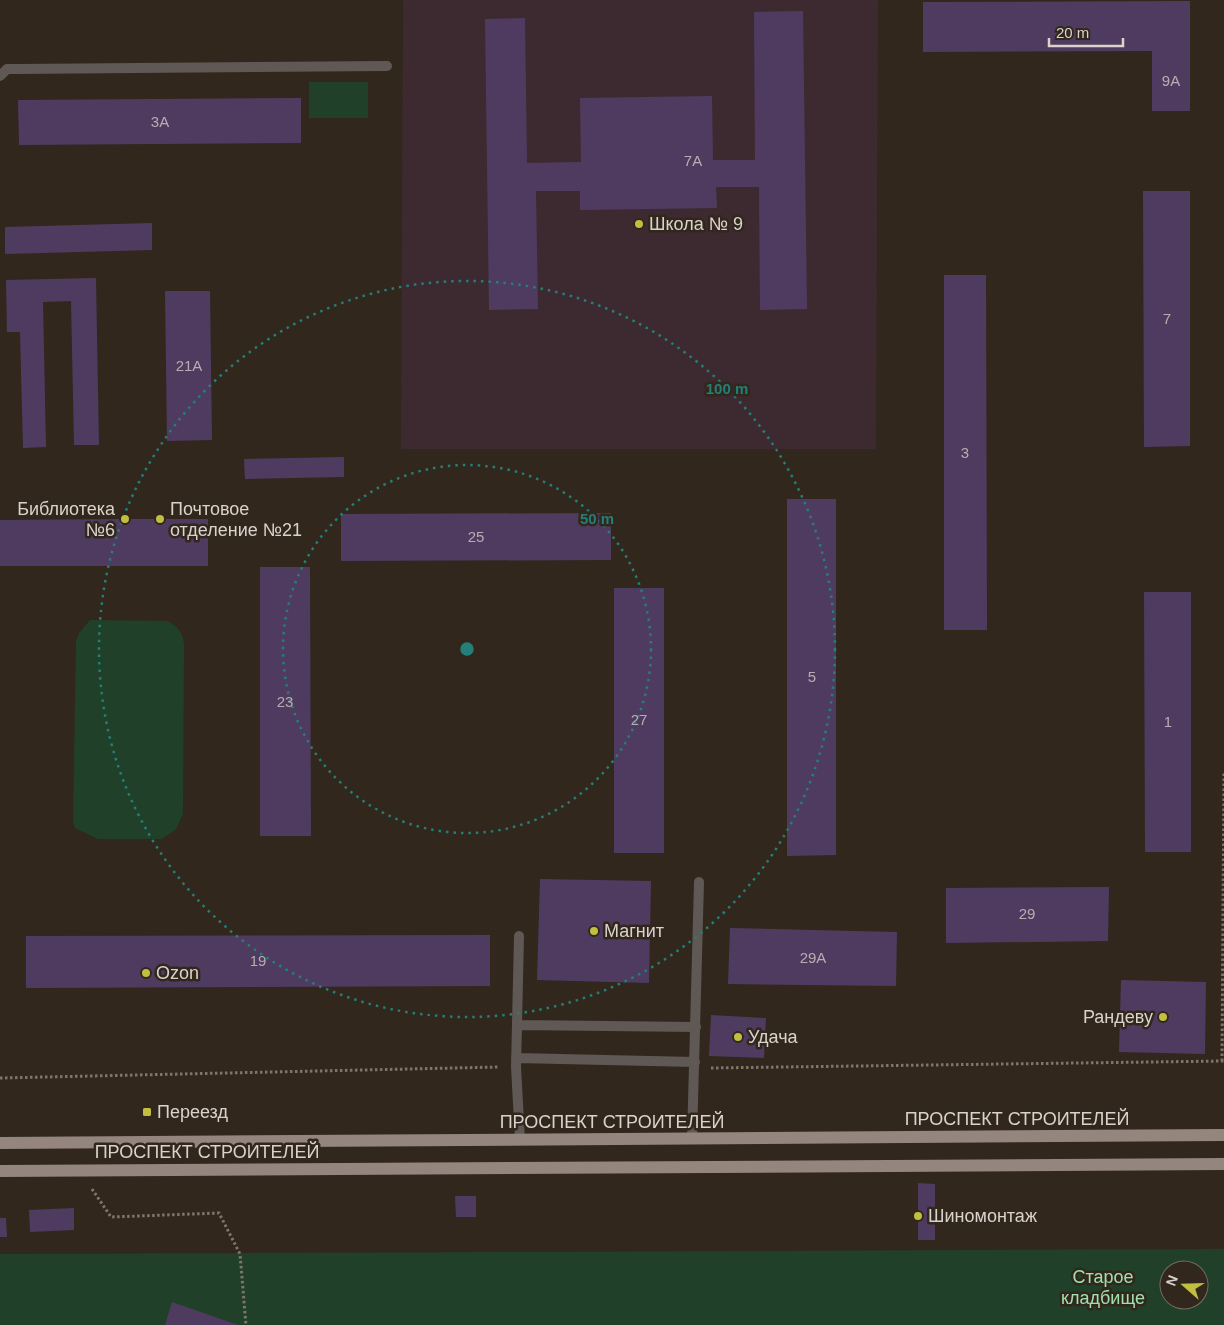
<svg xmlns="http://www.w3.org/2000/svg" width="1224" height="1325" font-family="Helvetica,sans-serif">
<style>
.education{fill:#3d2a30}
.green{fill:#214029;fill-rule:evenodd}
.building{fill:#503b60}
.lines{fill:none;stroke-linecap:round;stroke-linejoin:round}
.path{stroke:#7e766d;stroke-width:3;stroke-dasharray:2.5 2.5;stroke-linecap:butt}
.service{stroke:#5f5855;stroke-width:10}
.primary{stroke:#94867f;stroke-width:12}
.ring{fill:none;stroke:#237f77;stroke-width:2.5;stroke-dasharray:2.5 5}
.poi-dot{fill:#c1be40;stroke:#31271d;stroke-width:2}
.labels{text-anchor:middle;stroke-width:5;stroke-linejoin:round;paint-order:stroke}
.number-label{font-size:15px;fill:#b7adb1}
.poi-label{font-size:18px;fill:#d9d3cc;stroke:#31271d;text-anchor:start}
.street-label{font-size:18px;fill:#d9d3cc;stroke:#31271d}
.park-label{font-size:18px;fill:#9fe0ac;stroke:#31271d}
.centre{fill:#237f77;stroke:#31271d;stroke-width:2.5}
.ring-label{font-size:15px;text-anchor:middle;font-weight:bold;fill:#237f77;stroke:#31271d;stroke-width:5;stroke-linejoin:round;paint-order:stroke}
</style>
<rect width="100%" height="100%" fill="#31271d"/>
<path class="education" d="M403,0H878L876,449H401Z"/>
<path class="green" d="M309,82H368V118H309Z
M90,620L168,621C179,627 185,636 184,649L183,814L176,829L162,839H98L75,828L73,821L76,641L79,633Z
M1224,1249V1325H0V1254ZM1169,1270H1199V1300H1169Z"/>
<path class="building" d="M1190,1V111H1152V51L923,52V2Z
M803,11L807,309L760,310L759,187H716L717,208L580,210V191H536L538,309L489,310L485,19L525,18L527,163L581,162L580,98L712,96L713,160H755L754,12Z
M301,98V143L19,145L18,100Z
M1143,191H1190V446L1144,447Z
M152,223V250L5,254V227Z
M944,275H986L987,630H944Z
M96,278L99,445H74L71,301L43,302L46,447L23,448L20,332H7L6,280Z
M165,291H210L212,440L167,441Z
M344,457V477L245,479L244,459Z
M787,499H836V855L787,856Z
M611,513V560L341,561V514Z
M125,519H208V566H0V520Z
M260,567H310L311,836H260Z
M614,588H664V853H614Z
M1144,592H1191V852H1145Z
M540,879L651,881L649,983L537,980Z
M1109,887L1108,941L946,943V888Z
M730,928L897,932L896,986L728,984Z
M490,935V986L26,988V936Z
M1121,980L1206,982L1205,1054L1119,1052Z
M711,1015L766,1018L764,1058L709,1056Z
M918,1183L935,1184V1240H918Z
M455,1196H476V1217H456Z
M74,1208V1230L30,1232L29,1210Z
M0,1218H6L7,1237H0Z
M172,1302L238,1325H165Z"/>
<g class="lines">
<path class="path" d="M1222,1061L1224,773
M711,1068L1224,1061
M0,1078L499,1067
M92,1189L111,1217L219,1213L240,1254L246,1325"/>
<path class="service" d="M0,76L7,69H17L387,66
M519,936L516,1067L520,1140
M517,1025L696,1027
M516,1058L695,1062
M692,1139L699,882"/>
<path class="primary" d="M0,1143L1224,1135
M0,1171L1224,1164"/>
</g>
<g class="ring">
<circle cx="467" cy="649" r="184"/>
<circle cx="467" cy="649" r="368"/>
</g>
<g class="poi-dot">
<circle cx="639" cy="224" r="5"/>
<circle cx="125" cy="519" r="5"/>
<circle cx="160" cy="519" r="5"/>
<circle cx="594" cy="931" r="5"/>
<circle cx="146" cy="973" r="5"/>
<circle cx="1163" cy="1017" r="5"/>
<circle cx="738" cy="1037" r="5"/>
<rect x="142" y="1107" width="10" height="10" rx="2.5"/>
<circle cx="918" cy="1216" r="5"/>
</g>
<g class="labels">
<g class="number-label">
<text x="1171" y="86">9А</text>
<text x="160" y="127">3А</text>
<text x="693" y="166">7А</text>
<text x="1167" y="324">7</text>
<text x="189" y="371">21А</text>
<text x="965" y="458">3</text>
<text x="476" y="542">25</text>
<text x="812" y="682">5</text>
<text x="285" y="707">23</text>
<text x="639" y="725">27</text>
<text x="1168" y="727">1</text>
<text x="1027" y="919">29</text>
<text x="813" y="963">29А</text>
<text x="258" y="966">19</text>
</g>
<g class="poi-label">
<text x="649" y="230">Школа № 9</text>
<text x="115" y="515" text-anchor="end">Библиотека<tspan x="115" dy="21">№6</tspan></text>
<text x="170" y="515">Почтовое<tspan x="170" dy="21">отделение №21</tspan></text>
<text x="604" y="937">Магнит</text>
<text x="156" y="979">Ozon</text>
<text x="1153" y="1023" text-anchor="end">Рандеву</text>
<text x="748" y="1043">Удача</text>
<text x="157" y="1118">Переезд</text>
<text x="928" y="1222">Шиномонтаж</text>
</g>
<g class="street-label">
<text x="1017" y="1125">ПРОСПЕКТ СТРОИТЕЛЕЙ</text>
<text x="612" y="1128">ПРОСПЕКТ СТРОИТЕЛЕЙ</text>
<text x="207" y="1158">ПРОСПЕКТ СТРОИТЕЛЕЙ</text>
</g>
<g class="park-label">
<text x="1103" y="1283">Старое<tspan x="1103" dy="21">кладбище</tspan></text>
</g>
</g>
<circle cx="467" cy="649" r="8" class="centre"/>
<g class="ring-label">
<text x="727" y="394">100 m</text>
<text x="597" y="524">50 m</text>
</g>
<g transform="translate(1184 1285) rotate(290)"><circle r="24" fill="#31271d" stroke="#746c63"/>
<path d="M0-4L9 19L0 12L-9 19Z" fill="#c1be40"/>
<text y="-8" font-size="14" font-weight="bold" text-anchor="middle" fill="#d9d3cc">N</text>
</g>
<path d="M1049 38v8h74v-8" fill="none" stroke="#d9d3cc" stroke-width="2.5"/>
<text x="1056" y="38" font-size="15" fill="#d9d3cc" stroke="#31271d" stroke-width="4" paint-order="stroke">20 m</text>
</svg>
